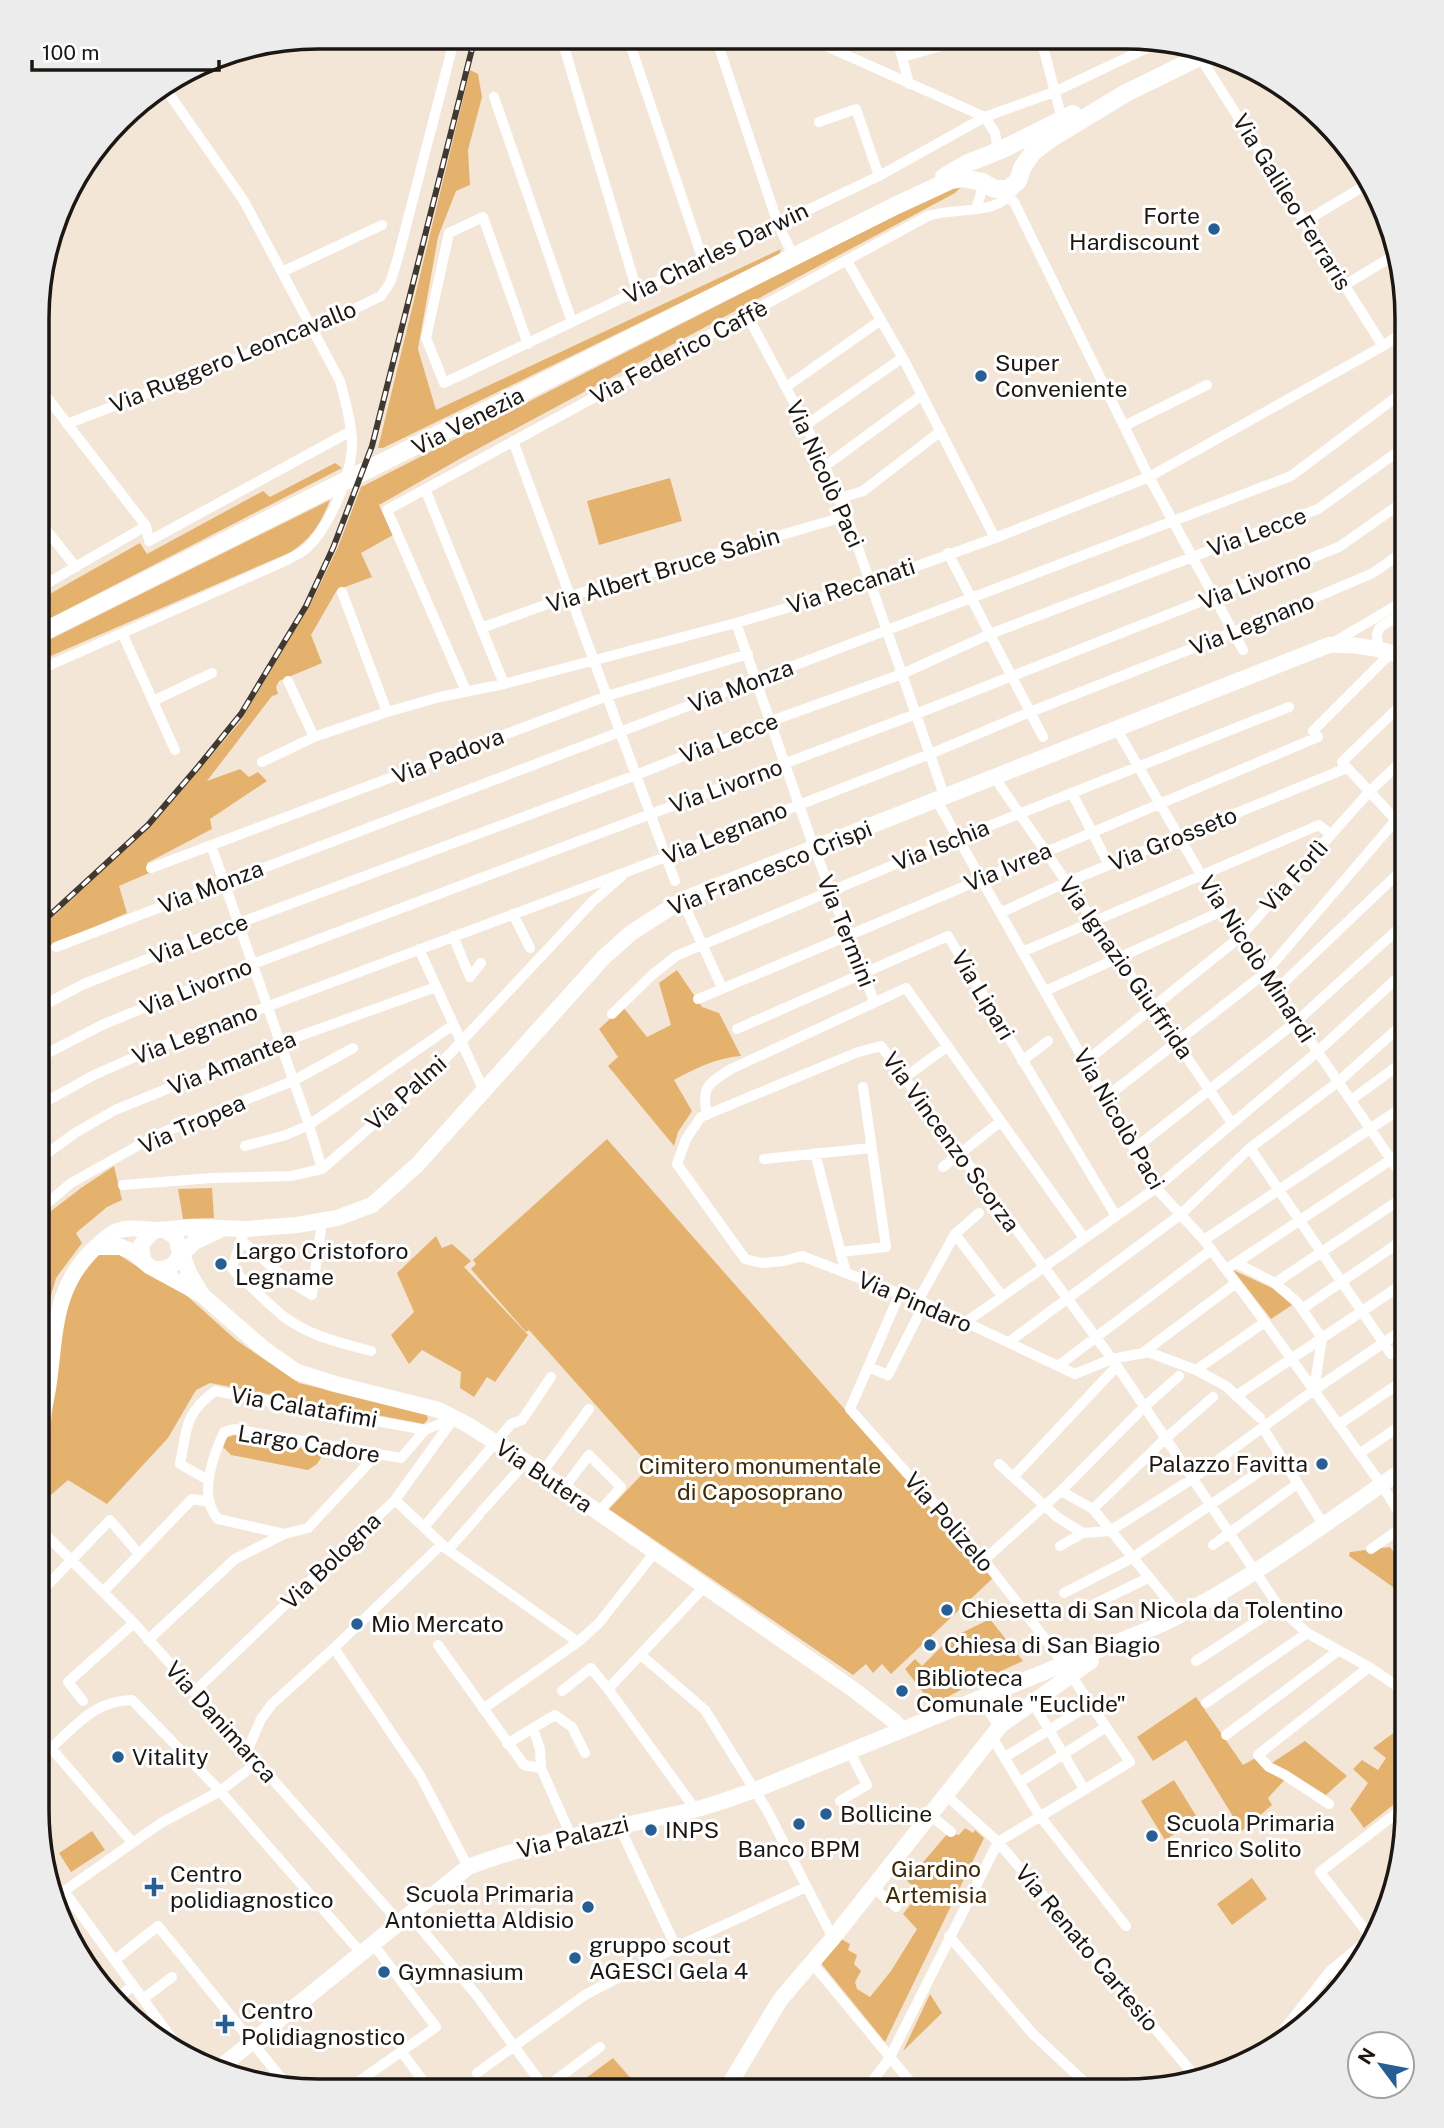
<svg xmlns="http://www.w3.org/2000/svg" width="1444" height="2128" font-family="'Public Sans',sans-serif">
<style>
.green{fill:#e5b26e}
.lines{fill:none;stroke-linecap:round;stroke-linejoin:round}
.street{stroke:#fff;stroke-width:10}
.secondary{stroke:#fff;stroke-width:16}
.primary{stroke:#fff;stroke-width:18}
.rail-casing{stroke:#3f3932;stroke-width:6}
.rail{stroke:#fff;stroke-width:3.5;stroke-dasharray:10;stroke-linecap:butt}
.poi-dot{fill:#265e96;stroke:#fff;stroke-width:2.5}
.labels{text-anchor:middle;stroke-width:6;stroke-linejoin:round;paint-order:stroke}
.street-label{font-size:23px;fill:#1c1712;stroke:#fff}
.poi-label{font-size:23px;fill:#1c1712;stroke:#fff;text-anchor:start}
.park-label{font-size:23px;fill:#3f2804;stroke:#fff}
.rim{fill:none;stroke:#1c1712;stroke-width:3.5}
</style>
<rect width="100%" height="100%" fill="#f3e6d7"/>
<path class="green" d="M470,70L478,74L482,97L468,150L470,185L456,191L438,237L418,349L436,410L781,249L779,255L383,448H378Z
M958,183H965L955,193L470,453L379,505L393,535L361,553L372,577L337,590L311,635L322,663L279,681L276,687L278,694L272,696L207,781L240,769L249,777L258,772L267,781L210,819L212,829L147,863L149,873L119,886L127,913L48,947L50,954L38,960V931L156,820L240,722L312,601L338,547L361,487Z
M335,463L342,468L39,624V600L140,543L147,554L263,491L270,497Z
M670,478L682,521L599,545L587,501Z
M330,500C321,523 312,538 291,552L39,661V645Z
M677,970L702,1007L719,1013L741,1056C716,1058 696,1068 674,1080L692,1111L678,1132L674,1146L608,1066L618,1057L599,1029L623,1007L647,1037L671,1025L659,983Z
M607,1139L993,1578L891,1674L882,1664L873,1673L866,1664L853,1675L609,1509L650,1466L529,1330L526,1332L471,1269L476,1264L473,1260Z
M114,1166L122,1200L107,1207L76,1233L82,1243L56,1278L45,1316L37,1381L38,1221L81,1188Z
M212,1188L214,1218L183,1219L178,1189Z
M436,1236L442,1248L452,1244L471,1261L464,1267L528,1335L495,1382L487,1377L474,1397L460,1388L461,1372L422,1350L409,1364L391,1335L414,1312L397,1273Z
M113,1251L158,1280L176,1286L236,1340L299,1383L426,1413L428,1419L424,1424L210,1383L196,1390L168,1438L107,1504L68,1480L37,1507V1458L42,1457L48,1448L64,1311L73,1285L99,1254Z
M1233,1270L1272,1288L1292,1305L1271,1319Z
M234,1435L324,1453L317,1464L308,1470L231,1455L223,1447L226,1438Z
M1390,1547L1398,1558L1407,1551V1597L1349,1556L1350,1552Z
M990,1619L1023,1661L964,1688L933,1705L905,1669L915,1659L922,1666L949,1639Z
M1196,1697L1243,1765L1261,1755L1269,1765L1305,1741L1347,1776L1326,1795L1291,1773L1268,1798L1272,1805L1242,1831L1186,1740L1153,1761L1137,1737Z
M1407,1723V1794L1364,1828L1350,1809L1368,1783L1353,1769L1362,1760L1378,1770L1386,1758L1373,1748Z
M1174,1780L1198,1819L1165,1840L1141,1801Z
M965,1828L973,1833L975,1830L984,1838L885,2042L820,1962L841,1939L850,1944L848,1950L857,1955L854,1964L861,1971L855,1982L857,1989L870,1997L891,1971L917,1929L903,1914L917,1896L909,1889L912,1885L907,1881L948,1833L959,1835Z
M92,1831L105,1850L71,1872L59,1853Z
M1252,1878L1267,1899L1232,1925L1217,1904Z
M930,1994L942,2013L903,2051Z
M613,2058L641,2090H570Z"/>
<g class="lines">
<path class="street" d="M561,37L637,291
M628,38L703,260
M716,38L778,224L794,258
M808,38L985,117
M897,38L909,84
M1041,39L1062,119
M902,57L966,39
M1200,57L1383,346
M494,97L572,322
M985,117L995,133L998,150
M819,122L856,109L879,176
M1006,194L1014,202L1149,477L1243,650
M976,209L981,193L982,178
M1304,222L1369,183
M847,261L905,362L995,538
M282,272L382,225
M1345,285L1393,256
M747,315L806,425L847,516L945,798
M528,344L483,217L449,233L426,338L444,383L572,322L879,176L985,117L1054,92L1164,40
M39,387L146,526
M786,387L881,320
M67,424L313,329L381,296L390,283L397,261L455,37
M806,425L902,358
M1124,426L1207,385
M513,441L675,881
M825,466L922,395
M425,489L504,684
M840,498L863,491L941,431
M39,521L76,567
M948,553L1043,737
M39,588L146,526L149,541L351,431
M342,592L387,712
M736,623L814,848L874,1001
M481,628L570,596L847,516
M123,635L175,750
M1331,644L1407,599
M1378,648L1377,634L1380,627L1407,611
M39,670L285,561C292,557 302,553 308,547C329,527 352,474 352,444C352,423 345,401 340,381L244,201L165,88
M288,681L314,737
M466,691L387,510L928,216C956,206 1001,218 1016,186
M153,701L212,673
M1116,728L1222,911L1407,1183
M262,762L314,737L387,712L440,697L504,684L736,623L870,583L995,538L1149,477L1383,346L1407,329
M995,778L1232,1123
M1072,793L1109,865
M937,801L1156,1188L1204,1240L1265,1322L1381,1484L1407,1525
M1407,832L1342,762L1407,699
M211,845L309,1125L322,1169
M151,868L607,696L748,654
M682,900L722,988
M1000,913L1067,882L1347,768
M513,914L530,948
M453,936L470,977L481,963
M56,947L1291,476L1407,389
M419,949L483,1089
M1022,952L1319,825L1331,835
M1276,990L1407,865
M1045,991L1222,911
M698,999L1318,737L1313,731L1392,652
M38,1008L84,984L239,923L636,775L771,721L902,674L990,634L1318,509L1407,445
M612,1014L652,975L676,956L958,838L1289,707
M737,1029L948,936L1116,1216
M38,1058L104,1024L253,964L916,714L1339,547L1407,499
M1022,1061L1048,1041
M1085,1062L1240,937L1369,792L1407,756
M904,1078L948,1046
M1105,1098L1265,973L1396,820L1407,810
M1351,1100L1407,1059
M38,1106L94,1075L146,1052L629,871L930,754L1030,712L1234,632L1373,573L1407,549
M707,1115C701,1086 708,1084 731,1069L906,988L1084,1238
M245,1146L286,1135L309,1125L453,1025
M1250,1148L1391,1354
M1134,1149L1297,1021L1407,921
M815,1153L846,1273L925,1303L1058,1366
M764,1159L871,1148
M38,1160L75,1133L115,1110L280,1043L436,987
M943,1167L1001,1121
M123,1185L212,1178L291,1176L322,1169L428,1077L593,901L622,876
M38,1211L71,1183L159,1134L293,1081L353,1048
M245,1229L232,1268L237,1274C253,1288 267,1303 283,1316C309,1336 341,1343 371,1351
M955,1234L1002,1296
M241,1240L287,1280L312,1295L322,1221
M1204,1240L1407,1104
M1211,1250L1058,1366L1075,1374L1112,1359L1148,1352L1196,1370L1226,1386L1260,1418
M840,1252L886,1247L863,1087
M1236,1263L1407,1149
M1231,1266L1236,1263L1275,1283L1297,1302L1322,1338L1314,1390
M846,1273L802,1256L784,1261L762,1263L745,1259L677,1164L686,1139L701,1117L858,1052L881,1046L1112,1359
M1275,1283L1407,1195
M918,1301L955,1234L979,1213
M1302,1309L1407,1237
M966,1322L1156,1188L1317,1052L1407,969
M1009,1342L1180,1215L1250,1148L1338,1082L1407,1020
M1141,1354L1236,1283
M1399,1365L1407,1377
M868,1367L888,1375L919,1314
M1196,1370L1265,1322
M1236,1396L1407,1281
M1338,1425L1407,1378
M1263,1428L1323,1524
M1359,1454L1407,1421
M999,1464L1057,1517L1083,1533
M542,1473L589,1409
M1013,1477L1117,1366L1279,1607L1307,1633L1369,1667L1407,1693
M208,1480L180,1464C187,1429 184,1414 215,1391L425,1430
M563,1489L589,1455L621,1487L598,1513
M1061,1491L1093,1509L1180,1615
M395,1500L448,1550L578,1642
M1093,1509L1165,1439L1213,1397
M482,1511L526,1462
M37,1526L134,1623L400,1923
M424,1527L511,1424L522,1420L551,1377
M284,1534L218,1519C198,1497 213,1456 224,1432L234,1429L401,1458L425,1430L454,1418
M1213,1545L1297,1484
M1060,1546L1083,1533L1110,1531L1192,1479L1314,1390L1407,1327
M1371,1549L1407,1524
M448,1550L479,1515
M984,1560L1061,1491L1144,1407L1179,1376
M103,1592L192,1499L210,1502
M1064,1593L1132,1558L1281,1457
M37,1596L110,1520L139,1554
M1084,1609L1148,1578
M148,1640L235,1559L284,1534L308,1528L378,1453
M438,1645L524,1765L541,1768L571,1836
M334,1648L421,1777L468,1867
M641,1655L705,1710L767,1810L833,1938
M1196,1661L1279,1607
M562,1691L591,1668L608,1689
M194,1692L395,1500L454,1418
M83,1701L68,1682L134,1623
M1032,1701L1084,1789
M1206,1703L1307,1633
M483,1709L578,1642L599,1623L655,1552
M533,1728L555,1715L572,1727L585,1753
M1226,1735L1338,1651
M37,1737L51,1748L132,1842
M992,1737L1039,1815L1126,1926
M507,1744L533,1728L540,1749L541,1768
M51,1748C78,1724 94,1701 132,1700L220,1791L362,1954
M247,1751L261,1719L272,1704L334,1648L442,1544
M1005,1757L1091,1704
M1020,1782L1106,1727
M946,1795L998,1842L1194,2075
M840,1801L867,1785L849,1750
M1329,1804L1285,1775L1269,1767L1258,1755L1369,1667
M695,1809L608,1689L704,1587
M930,1815L951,1832
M619,1826L676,1947
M873,1887L896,1907
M64,1891L181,2051
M57,1896L161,1823L220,1791L257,1763
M410,1915L478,1997L546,2090
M949,1936L1032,2033L1094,2091
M1373,1940L1320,1872L1407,1805
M115,1960L158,1926L290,2089
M812,1963L918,2091
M1330,1971L1344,1985
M143,1999L172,1977
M114,2002L133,1985
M401,2051L429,2089
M1267,2051L1330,1971L1377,1932
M477,2073L585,1995L676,1947L806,1887
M545,2088L600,2047
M348,2089L436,2027L373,1944
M865,2091L889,2059L998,1842L1130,1762L1053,1649L984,1560L850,1409L900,1293"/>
<path class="secondary" d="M96,1247H121L133,1252L149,1266L202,1295L264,1349L297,1372L335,1384L439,1410L468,1425L526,1462L854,1690L894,1721L901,1729
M180,1248L189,1273L201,1293
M178,1258L194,1242L218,1231
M143,1260L141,1245L151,1233L158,1230L196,1227L245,1229L297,1225L337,1218L372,1205L417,1165L604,957L631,933L682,900L1329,645C1357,644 1381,648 1407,658
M156,1269C168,1270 176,1265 180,1253L176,1237L166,1231
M37,1430C63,1366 38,1298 98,1245C106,1238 114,1230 125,1229C136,1227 148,1230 158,1230
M984,1698L1001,1725
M222,2066L468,1867C541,1839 618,1828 693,1810C714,1805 734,1797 755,1790L1162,1624C1247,1584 1329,1520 1407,1467
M726,2090L780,2000L833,1938L1001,1725L1091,1661"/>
<path class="primary" d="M944,177L968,163L1001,150L1073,114
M39,634L897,205L951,180L963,178L982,182L995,189H1008L1018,181L1022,168L1033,152L1050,139L1126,93L1210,52"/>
<defs>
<path id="rail" d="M38,926L148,825L197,768L241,714L306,606L333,548L372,446L475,37"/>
</defs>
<use href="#rail" class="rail-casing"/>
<use href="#rail" class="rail"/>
</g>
<g class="poi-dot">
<circle cx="1214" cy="229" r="7"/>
<circle cx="981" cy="376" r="7"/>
<circle cx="221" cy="1264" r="7"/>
<circle cx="1322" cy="1464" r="7"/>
<circle cx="947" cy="1610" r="7"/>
<circle cx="357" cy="1624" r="7"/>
<circle cx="930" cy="1645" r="7"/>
<circle cx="902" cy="1691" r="7"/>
<circle cx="118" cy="1757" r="7"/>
<circle cx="826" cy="1814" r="7"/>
<circle cx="799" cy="1824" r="7"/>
<circle cx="651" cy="1830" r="7"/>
<circle cx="1152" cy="1836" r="7"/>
<path d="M150.5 1876.5h7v7h7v7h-7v7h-7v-7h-7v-7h7z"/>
<circle cx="588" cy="1907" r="7"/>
<circle cx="575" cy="1958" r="7"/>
<circle cx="384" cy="1972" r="7"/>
<path d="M221.5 2013.5h7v7h7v7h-7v7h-7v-7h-7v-7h7z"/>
</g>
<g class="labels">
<g class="street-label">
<text transform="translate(1292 202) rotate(58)" y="8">Via Galileo Ferraris</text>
<text transform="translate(716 253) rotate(-26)" y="8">Via Charles Darwin</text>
<text transform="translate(679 352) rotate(-28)" y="8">Via Federico Caffè</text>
<text transform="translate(233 357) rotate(-22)" y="8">Via Ruggero Leoncavallo</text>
<text transform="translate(468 421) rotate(-27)" y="8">Via Venezia</text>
<text transform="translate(825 474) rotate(66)" y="8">Via Nicolò Paci</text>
<text transform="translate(1257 532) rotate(-20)" y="8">Via Lecce</text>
<text transform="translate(663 570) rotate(-17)" y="8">Via Albert Bruce Sabin</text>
<text transform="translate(1255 581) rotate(-22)" y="8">Via Livorno</text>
<text transform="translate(851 586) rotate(-18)" y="8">Via Recanati</text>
<text transform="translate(1252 624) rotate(-22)" y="8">Via Legnano</text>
<text transform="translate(741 686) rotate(-21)" y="8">Via Monza</text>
<text transform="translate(729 738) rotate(-21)" y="8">Via Lecce</text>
<text transform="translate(448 756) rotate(-21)" y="8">Via Padova</text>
<text transform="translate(726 786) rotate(-20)" y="8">Via Livorno</text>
<text transform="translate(725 833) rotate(-22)" y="8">Via Legnano</text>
<text transform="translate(1173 839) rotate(-22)" y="8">Via Grosseto</text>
<text transform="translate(941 845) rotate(-22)" y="8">Via Ischia</text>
<text transform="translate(1008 867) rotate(-23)" y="8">Via Ivrea</text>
<text transform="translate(770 868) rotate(-22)" y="8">Via Francesco Crispi</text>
<text transform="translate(1294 876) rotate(-48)" y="8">Via Forlì</text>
<text transform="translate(211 887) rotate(-21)" y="8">Via Monza</text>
<text transform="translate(846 931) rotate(68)" y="8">Via Termini</text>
<text transform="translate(199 939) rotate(-21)" y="8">Via Lecce</text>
<text transform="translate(1257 959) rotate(57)" y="8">Via Nicolò Minardi</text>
<text transform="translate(1126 968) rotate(55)" y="8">Via Ignazio Giuffrida</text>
<text transform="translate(196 987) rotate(-22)" y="8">Via Livorno</text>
<text transform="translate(983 995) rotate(59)" y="8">Via Lipari</text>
<text transform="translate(195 1034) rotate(-21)" y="8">Via Legnano</text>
<text transform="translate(232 1063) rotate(-22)" y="8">Via Amantea</text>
<text transform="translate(406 1093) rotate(-42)" y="8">Via Palmi</text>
<text transform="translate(1119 1119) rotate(60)" y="8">Via Nicolò Paci</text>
<text transform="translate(192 1124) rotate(-24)" y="8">Via Tropea</text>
<text transform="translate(951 1142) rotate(54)" y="8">Via Vincenzo Scorza</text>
<text transform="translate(915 1302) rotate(23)" y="8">Via Pindaro</text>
<text transform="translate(304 1407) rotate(10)" y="8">Via Calatafimi</text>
<text transform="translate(309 1444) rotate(9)" y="8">Largo Cadore</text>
<text transform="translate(544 1476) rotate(34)" y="8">Via Butera</text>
<text transform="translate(949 1522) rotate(49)" y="8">Via Polizelo</text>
<text transform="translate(331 1561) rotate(-44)" y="8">Via Bologna</text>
<text transform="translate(221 1722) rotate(48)" y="8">Via Danimarca</text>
<text transform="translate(573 1837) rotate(-14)" y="8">Via Palazzi</text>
<text transform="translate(1087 1948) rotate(50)" y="8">Via Renato Cartesio</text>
</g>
<g class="poi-label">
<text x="1200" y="224" text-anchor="end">Forte<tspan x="1200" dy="26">Hardiscount</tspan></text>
<text x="995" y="371">Super<tspan x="995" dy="26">Conveniente</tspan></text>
<text x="235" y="1259">Largo Cristoforo<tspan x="235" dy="26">Legname</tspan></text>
<text x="1308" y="1472" text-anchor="end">Palazzo Favitta</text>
<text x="961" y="1618">Chiesetta di San Nicola da Tolentino</text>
<text x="371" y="1632">Mio Mercato</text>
<text x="944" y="1653">Chiesa di San Biagio</text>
<text x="916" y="1686">Biblioteca<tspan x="916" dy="26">Comunale "Euclide"</tspan></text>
<text x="132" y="1765">Vitality</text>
<text x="840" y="1822">Bollicine</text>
<text x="1166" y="1831">Scuola Primaria<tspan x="1166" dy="26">Enrico Solito</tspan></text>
<text x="665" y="1838">INPS</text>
<text x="799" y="1857" text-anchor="middle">Banco BPM</text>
<text x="170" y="1882">Centro<tspan x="170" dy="26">polidiagnostico</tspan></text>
<text x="574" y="1902" text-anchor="end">Scuola Primaria<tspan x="574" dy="26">Antonietta Aldisio</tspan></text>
<text x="589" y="1953">gruppo scout<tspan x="589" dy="26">AGESCI Gela 4</tspan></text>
<text x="398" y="1980">Gymnasium</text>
<text x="241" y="2019">Centro<tspan x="241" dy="26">Polidiagnostico</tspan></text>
</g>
<g class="park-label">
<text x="760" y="1474">Cimitero monumentale<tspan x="760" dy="26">di Caposoprano</tspan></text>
<text x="936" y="1877">Giardino<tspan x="936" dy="26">Artemisia</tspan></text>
</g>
</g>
<path d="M0 0H1444V2128H0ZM318 49H1126A269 269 0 0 1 1395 318V1810A269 269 0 0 1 1126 2079H318A269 269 0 0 1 49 1810V318A269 269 0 0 1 318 49Z" fill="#edecec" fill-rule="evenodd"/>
<path class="rim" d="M318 49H1126A269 269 0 0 1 1395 318V1810A269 269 0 0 1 1126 2079H318A269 269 0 0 1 49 1810V318A269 269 0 0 1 318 49Z"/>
<g transform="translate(1381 2065) rotate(302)"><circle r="33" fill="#ffffff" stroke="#a4a2a0" stroke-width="2"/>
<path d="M0-5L12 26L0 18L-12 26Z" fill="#265e96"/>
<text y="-10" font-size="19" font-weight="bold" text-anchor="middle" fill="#1c1712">N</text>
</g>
<path d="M32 60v10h187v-10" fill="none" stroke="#1c1712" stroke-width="3.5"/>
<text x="42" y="60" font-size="21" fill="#1c1712" stroke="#ffffff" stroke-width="5" paint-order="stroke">100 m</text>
</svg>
